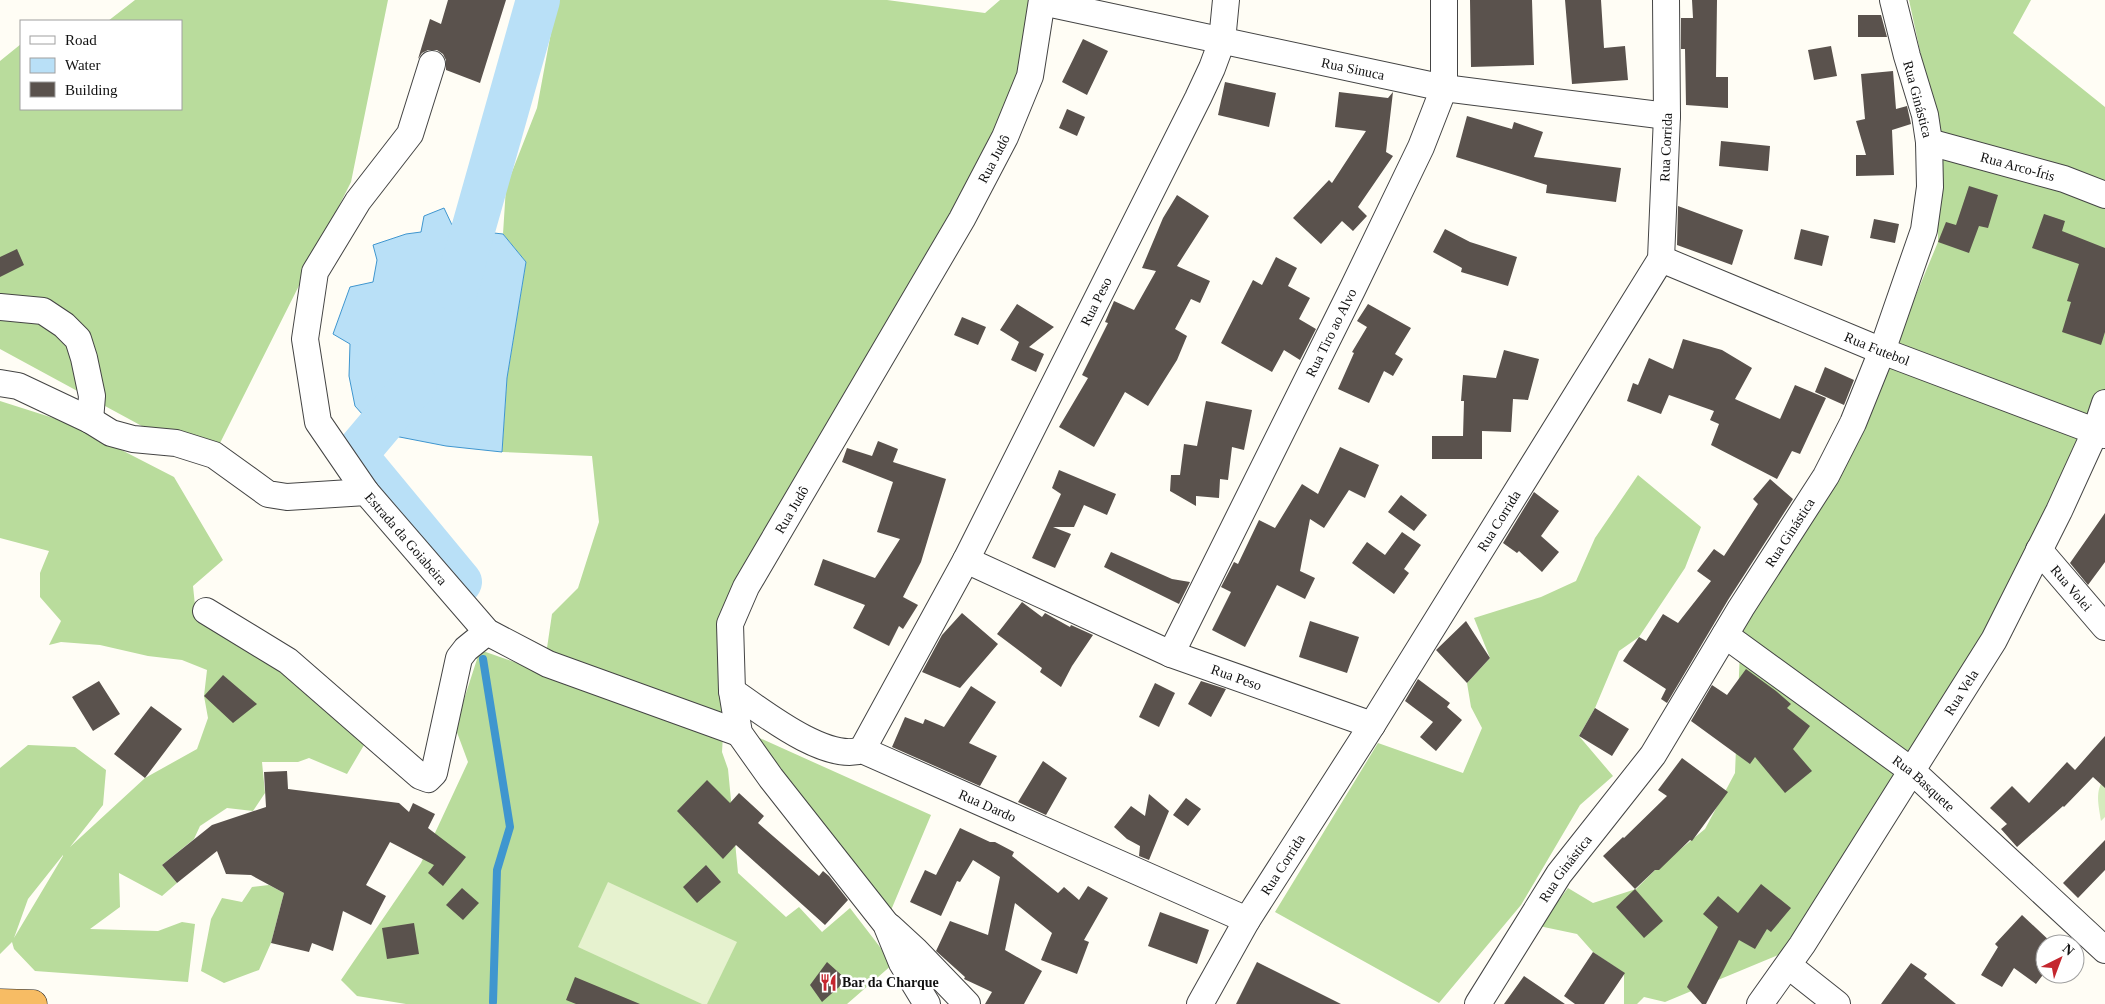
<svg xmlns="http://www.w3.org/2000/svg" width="2105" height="1004" font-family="'Times New Roman',serif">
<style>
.green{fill:#d5ebbd}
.forest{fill:#b9dc9c;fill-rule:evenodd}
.pitch{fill:#e6f2cf}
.water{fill:#b9e0f7;stroke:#3f96cf}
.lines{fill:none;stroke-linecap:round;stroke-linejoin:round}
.stream{stroke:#3f96cf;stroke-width:8}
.river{stroke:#b9e0f7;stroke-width:44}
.building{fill:#5a524d}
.minor-casing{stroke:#444;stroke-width:28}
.trunk-casing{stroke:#222;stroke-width:29}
.minor{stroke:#fff;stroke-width:26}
.trunk{stroke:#f7bc64;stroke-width:28}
.labels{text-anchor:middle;stroke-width:5;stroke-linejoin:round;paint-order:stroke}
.street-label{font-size:14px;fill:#111;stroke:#fff}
.poi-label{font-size:14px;font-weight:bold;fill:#111;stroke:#fff;text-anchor:start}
</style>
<rect width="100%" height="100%" fill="#fffdf5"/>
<path class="green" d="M2105,778V817L2101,821C2099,806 2094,790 2105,778Z"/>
<path class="forest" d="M135,0H388L351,182L210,463L0,349V61L21,44V109H181V21H108Z
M557,0H887L985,13L1000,0H1041L1027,82L720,620L724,719L587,664L553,657L547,648L552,614L578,588L599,522L592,456L502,452L507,378L526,262L503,234L506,187L537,108Z
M1909,0H2031L2013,33L2105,107V400L2065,498L1802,945L1665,1002L1644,997L1637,1004H1624V973L1593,952L1577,934L1539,926L1568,888L1593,903L1636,889L1655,870L1705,829L1735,773L1741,625L1886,367L1938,242V134Z
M0,401L69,423L174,477L223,560L193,586L196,615L273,658L367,740L347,774L309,758L298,762H262L265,793L253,811L227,808L200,826L194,839L162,865L177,883L162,896L119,873L120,907L90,929L158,931L182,922L195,924L188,982L35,971L14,949L12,942L0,954V768L28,745L75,747L106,770L103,805L70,847L145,778L197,749L208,718L204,696L207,670L182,660L148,656L100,645L61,642L49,645L61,621L40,597V573L49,551L0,538ZM63,855V856L14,938L28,899Z
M1638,475L1701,527L1685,568L1639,637L1619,651L1595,708L1579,736L1613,776L1580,805L1521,905L1439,1003L1275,912L1378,743L1463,773L1482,728L1471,707L1467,683L1490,658L1474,618L1541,597L1576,581L1595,538Z
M480,650L723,735L722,752L728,769L738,873L786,917L799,907L822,932L850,908L893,964L847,1004H406L357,996L341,980L421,863L468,762L455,727Z
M744,731L931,815L889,915Z
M269,885L284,893L271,943L259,970L224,983L201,971L211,919L222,898L242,902L252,887Z"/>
<path class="pitch" d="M608,882L737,942L707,1004H702L578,947Z"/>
<path class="water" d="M444,208L452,225L467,230L503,234L526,262L507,378L502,452L446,446L379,433L355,406L349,376L350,344L333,334L350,287L373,282L377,260L373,245L406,234L421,232L424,216Z"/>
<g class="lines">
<path class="stream" d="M483,659L510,827L497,870L493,1002"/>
<path class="river" d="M456,290L538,0
M415,384L355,455L460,582"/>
</g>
<path class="building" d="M448,0H506L480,83L446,70V60L443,54L437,50H428L422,53L418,59L430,19L441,24Z
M1470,0H1532L1534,65L1471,67Z
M1565,0H1601L1604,48L1625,46L1628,80L1572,84Z
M1692,0H1717L1716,77H1728V108L1686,105L1685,49H1681V18H1693Z
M1858,15H1881L1887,37H1858Z
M1083,39L1108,51L1087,95L1062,82Z
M1831,46L1837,76L1814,80L1808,50Z
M1893,71L1896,109L1907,106L1911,124L1892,130L1894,175L1856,176V155H1866L1856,121L1865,119L1861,74Z
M1225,82L1276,93L1269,127L1218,115Z
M1339,92L1388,98L1393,92L1386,152L1393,156L1358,207L1367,216L1353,231L1342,221L1321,244L1293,218L1329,180L1332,183L1366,131L1335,127Z
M1067,109L1085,117L1077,136L1059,128Z
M1467,116L1512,129L1514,122L1543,132L1534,157L1621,168L1616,202L1546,193L1547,185L1456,157Z
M1721,141L1770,146L1768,171L1719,166Z
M1969,186L1998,195L1988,228L1979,226L1969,253L1938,242L1946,222L1956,225Z
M1177,195L1209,216L1177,266L1210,281L1200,303L1191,299L1175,329L1187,336L1177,360L1148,406L1125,392L1094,447L1059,427L1088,378L1082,375L1108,323L1105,322L1114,301L1134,310L1156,271L1142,268L1163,218Z
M1678,206L1743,230L1732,265L1677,245Z
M2044,214L2065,221L2062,231L2105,248V332L2101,345L2062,332L2071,302L2067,301L2079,264L2032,248Z
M1874,219L1899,224L1895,243L1870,238Z
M1445,229L1470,242L1517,257L1508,286L1461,272L1462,268L1433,252Z
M1801,229L1829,236L1822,266L1794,259Z
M17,249L24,265L0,277V257Z
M1276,257L1297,268L1288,286L1310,298L1299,319L1316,329L1300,360L1284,350L1272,372L1221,343L1253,280L1262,285Z
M1017,304L1054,327L1029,347L1044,354L1036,372L1011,360L1019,342L1000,330Z
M1368,304L1411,328L1395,354L1403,359L1393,376L1384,371L1369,403L1338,389L1354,353L1352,352L1367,327L1357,321Z
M962,317L986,327L978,345L954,335Z
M1683,339L1722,350L1752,368L1735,399L1780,419L1795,385L1826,398L1800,454L1792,451L1777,479L1711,445L1719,424L1710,420L1714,411L1669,395L1661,414L1627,401L1633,383L1638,385L1649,358L1673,369Z
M1504,350L1539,359L1528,400L1513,399L1511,432L1482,431V459H1432V436H1463L1464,401H1461L1463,375L1496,378Z
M1825,367L1854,380L1844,405L1815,392Z
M1206,401L1252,410L1244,450L1232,447L1228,480L1220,479L1219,498L1196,496V506L1170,491L1171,475H1180L1184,444L1197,446Z
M878,441L898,449L893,462L946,479L921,562L903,597L918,605L903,629L899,626L889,646L853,628L865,605L814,585L823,559L875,578L900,539L877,532L893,482L842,462L847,448L872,456Z
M1340,447L1379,465L1365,498L1349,490L1324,528L1310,519L1300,571L1315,578L1305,599L1277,585L1245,647L1212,630L1231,592L1221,587L1234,562L1238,564L1259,520L1275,528L1302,484L1318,494Z
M1059,470L1116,494L1107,515L1084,505L1074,527H1053L1071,534L1055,568L1032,558L1061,494L1052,488Z
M1770,479L1793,499L1728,600L1667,703L1661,699L1666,689L1623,661L1639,637L1646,641L1663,614L1678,623L1711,581L1697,571L1714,549L1724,556L1758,504L1753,499Z
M1534,492L1559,511L1541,536L1559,552L1542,572L1519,551L1517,553L1503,543Z
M1401,495L1427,515L1414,531L1388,512Z
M2105,513V562L2088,585L2070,563Z
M1402,532L1421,545L1404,569L1409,573L1394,594L1352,563L1367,542L1385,555Z
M1111,552L1172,579L1190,582L1179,604L1104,567Z
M1022,602L1042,617L1045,613L1070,627L1071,625L1093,635L1072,666L1061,687L1040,672L1042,668L997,634Z
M962,613L998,644L960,688L922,672L942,635Z
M1310,621L1359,637L1347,673L1299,657Z
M1466,621L1490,658L1467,683L1436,650Z
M1746,669L1776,691L1791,704L1787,708L1810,726L1793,749L1812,771L1785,793L1755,757L1750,764L1691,721L1712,685L1727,695Z
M223,675L257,704L233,723L204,696Z
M1418,679L1450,703L1447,707L1462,720L1436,751L1420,737L1433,722L1405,701Z
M99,681L120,714L93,731L72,697Z
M1201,681L1226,689L1211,717L1188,704Z
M1155,683L1175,693L1159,727L1139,717Z
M971,686L996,702L969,743L997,756L980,786L892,747L905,717L923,724L925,719L944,727Z
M151,706L182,729L145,778L114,754Z
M1595,708L1629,729L1612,756L1579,736Z
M2105,736V788L2093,777L2064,807L2063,806L2017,847L2001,829L2007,824L1990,808L2012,786L2029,803L2067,762L2075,770Z
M1682,758L1728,792L1692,841L1690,840L1659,870H1655L1635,889L1603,856L1623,837L1624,838L1667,796L1658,790Z
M1043,761L1067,778L1046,815L1018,802Z
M287,771L288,789L399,803L409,812L413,803L435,814L428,828L466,857L443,886L428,873L434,865L390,842L366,885L386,896L371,925L343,911L333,951L312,943L309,952L271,943L284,893L251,875L226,874L217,851L177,883L162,865L212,825L266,807L264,772Z
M707,780L730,803L739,793L764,816L758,823L819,876L823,871L829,876L848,900L825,925L736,845L723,859L677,811Z
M1149,794L1169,811L1149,860L1139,856L1140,846L1127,839L1114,827L1131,806L1145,816Z
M1186,798L1201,809L1188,826L1173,815Z
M960,828L990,842H995L1014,852L1012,856L1058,893L1064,887L1079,900L1088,886L1108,898L1084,940L1089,942L1077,974L1041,960L1052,933L1015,903L1005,950L1042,971L1024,1004H985L992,992L964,979L965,977L936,951L950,921L988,935L1000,877L973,860L960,882L957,881L941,916L910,902L925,870L936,875Z
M2105,840V870L2078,898L2063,883Z
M706,865L721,882L697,903L683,887Z
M1761,884L1791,908L1771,932L1767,929L1755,949L1739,940L1706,1004H1702L1687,987L1718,927L1703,914L1718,896L1738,913Z
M462,888L479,903L463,920L446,905Z
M1635,889L1663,921L1644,938L1616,907Z
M1160,912L1209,930L1197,964L1148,946Z
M2022,915L2053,944H2045V972L2036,984L2014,968L2002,987L1981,975L1998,947L1995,944Z
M414,923L419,954L387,959L382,928Z
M1593,952L1625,973L1604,1004H1575L1564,996Z
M827,962L847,980L822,1002L810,985Z
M1257,962L1341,1004H1236Z
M1911,963L1927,974L1924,978L1956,1004H1881Z
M1524,976L1565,1004H1504Z
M575,977L640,1004H576L566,1000Z"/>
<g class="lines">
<defs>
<g id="minor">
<path id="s1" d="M1042,2L1444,88L1667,116"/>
<path id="s2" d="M1929,142L2064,179L2105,195"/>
<path id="s3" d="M1661,259L1882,351L2105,435"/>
<path d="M0,307L43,311L64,325L78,339L84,358L92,396L90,420"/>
<path id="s4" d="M0,383L18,386L90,420L111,433L133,439L176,443L214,455L268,494L287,497L366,492L487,632L548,664L739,733"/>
<path d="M366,492L318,422L305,339L315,272L358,201L410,134L432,64"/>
<path id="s5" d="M2039,550L2105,627"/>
<path id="s6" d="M966,560L1171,654L1372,725"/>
<path d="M206,611L288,661L420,776L428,779L434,773L459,658L466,649L487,632"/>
<path id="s7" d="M1725,635L1912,771L2105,950"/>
<path id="s8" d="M1171,654L1353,288L1421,147L1444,88V0"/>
<path id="s9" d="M732,691C761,711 826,763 862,750L1247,920"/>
<path id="s10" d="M862,750L966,560L1198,98L1212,68L1222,41L1226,0"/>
<path d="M890,927L915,950L967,1004"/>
<path d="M1789,966L1837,1004"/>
<path id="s11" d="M927,1004L902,963L886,924L771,778L739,733L732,691L730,624L746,587L962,219L1005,137L1030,76L1042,0"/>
<path id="s12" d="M1200,1004L1247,920L1372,725L1661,259L1667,116L1666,0"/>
<path id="s13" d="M1478,1004L1559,874L1653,755L1741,608L1826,476L1853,423L1882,351L1924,230L1930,187L1929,142L1925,115L1907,56L1893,0"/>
<path id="s14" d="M1760,1004L1802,945L1994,640L2059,511L2096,430L2105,403"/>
</g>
<path id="trunk" d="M0,1003L33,1004"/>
</defs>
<use href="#minor" class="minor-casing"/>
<use href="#trunk" class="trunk-casing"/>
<use href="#minor" class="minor"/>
<use href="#trunk" class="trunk"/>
</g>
<defs>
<symbol id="restaurant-bare" viewBox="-9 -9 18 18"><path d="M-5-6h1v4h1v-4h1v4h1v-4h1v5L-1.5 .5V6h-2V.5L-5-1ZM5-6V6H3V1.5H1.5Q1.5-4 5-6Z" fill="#c4262e" stroke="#fff" stroke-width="2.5" paint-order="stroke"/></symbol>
</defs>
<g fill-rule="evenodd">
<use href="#restaurant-bare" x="816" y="970" width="25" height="25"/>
</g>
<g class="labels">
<g class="street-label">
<text dy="5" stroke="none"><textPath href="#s1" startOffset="318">Rua Sinuca</textPath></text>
<text transform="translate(1918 99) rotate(75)" y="5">Rua Ginástica</text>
<text dy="5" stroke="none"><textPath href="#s12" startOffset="988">Rua Corrida</textPath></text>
<text dy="5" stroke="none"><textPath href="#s11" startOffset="976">Rua Judô</textPath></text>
<text dy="5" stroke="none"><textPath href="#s2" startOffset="92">Rua Arco-Íris</textPath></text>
<text dy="5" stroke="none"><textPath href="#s10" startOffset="506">Rua Peso</textPath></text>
<text dy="5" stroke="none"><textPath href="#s8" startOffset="359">Rua Tiro ao Alvo</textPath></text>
<text dy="5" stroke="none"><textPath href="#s3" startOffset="234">Rua Futebol</textPath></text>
<text dy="5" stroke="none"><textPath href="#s11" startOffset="571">Rua Judô</textPath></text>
<text dy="5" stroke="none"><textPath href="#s12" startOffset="568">Rua Corrida</textPath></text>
<text dy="5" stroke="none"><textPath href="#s13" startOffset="566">Rua Ginástica</textPath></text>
<text dy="5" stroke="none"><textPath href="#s4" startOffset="455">Estrada da Goiabeira</textPath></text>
<text dy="5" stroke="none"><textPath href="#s5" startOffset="50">Rua Volei</textPath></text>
<text dy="5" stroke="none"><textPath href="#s6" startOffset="295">Rua Peso</textPath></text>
<text dy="5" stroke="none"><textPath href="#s14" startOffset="371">Rua Vela</textPath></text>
<text dy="5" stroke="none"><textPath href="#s7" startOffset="248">Rua Basquete</textPath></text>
<text dy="5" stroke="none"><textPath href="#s9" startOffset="284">Rua Dardo</textPath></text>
<text dy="5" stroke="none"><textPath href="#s12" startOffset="162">Rua Corrida</textPath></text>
<text dy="5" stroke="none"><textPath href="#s13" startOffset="161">Rua Ginástica</textPath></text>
</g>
<g class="poi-label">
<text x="842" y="987">Bar da Charque</text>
</g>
</g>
<rect x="20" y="20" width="162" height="90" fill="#ffffff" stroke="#a0a0a0"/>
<rect x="30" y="36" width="25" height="8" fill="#ffffff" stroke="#a0a0a0"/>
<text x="65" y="45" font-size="15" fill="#111111">Road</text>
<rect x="30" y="58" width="25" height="15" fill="#b9e0f7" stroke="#a0a0a0"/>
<text x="65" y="70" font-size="15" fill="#111111">Water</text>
<rect x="30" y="82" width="25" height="15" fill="#5a524d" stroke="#a0a0a0"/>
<text x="65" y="95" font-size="15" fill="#111111">Building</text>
<g transform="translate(2060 959) rotate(42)"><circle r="24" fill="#ffffff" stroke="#a0a0a0"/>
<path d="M0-4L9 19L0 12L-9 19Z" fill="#c4262e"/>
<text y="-8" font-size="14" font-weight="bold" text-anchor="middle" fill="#111111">N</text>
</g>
</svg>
